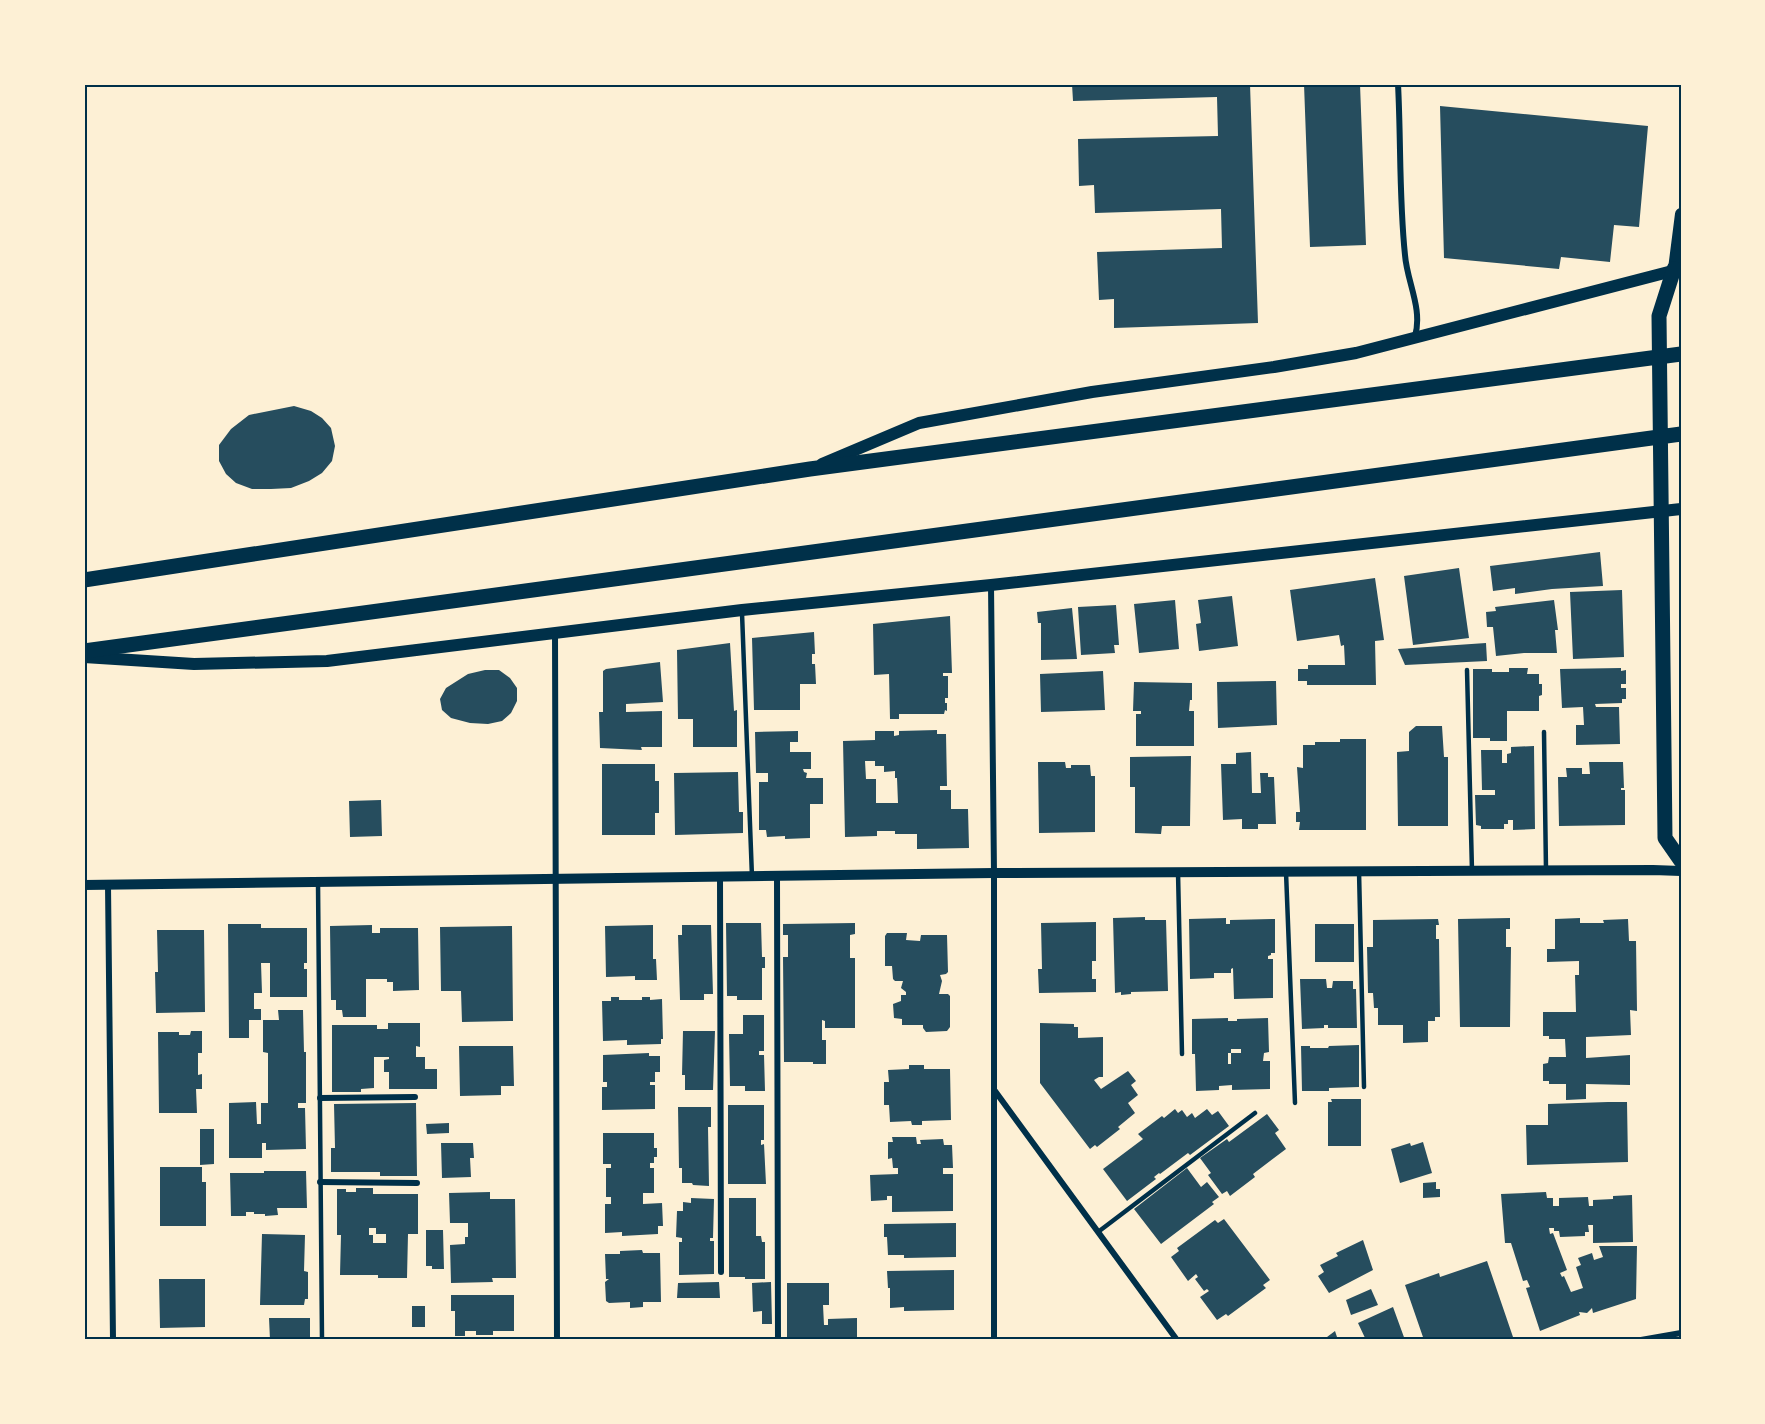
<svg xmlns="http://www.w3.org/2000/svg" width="1765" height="1424" font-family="'Sofia Sans Condensed',sans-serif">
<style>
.building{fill:#264d5e;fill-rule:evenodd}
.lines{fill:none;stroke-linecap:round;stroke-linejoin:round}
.service{stroke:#003049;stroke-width:4.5}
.minor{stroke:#003049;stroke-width:6}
.tertiary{stroke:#003049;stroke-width:10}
.secondary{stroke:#003049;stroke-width:12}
.primary{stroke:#003049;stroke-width:15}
.neatline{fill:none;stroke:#003049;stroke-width:2}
</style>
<rect width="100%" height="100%" fill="#fdf0d5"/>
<path class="building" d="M1072,84H1250L1258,323L1114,328V299L1099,300L1097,252L1222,248L1221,209L1095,213L1094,185L1079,186L1078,139L1218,136L1217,97L1073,101Z
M1304,84H1360L1366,245L1310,247Z
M1440,106L1648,126L1639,227L1614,225L1610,262L1561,257L1559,269L1444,258Z
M294,406L311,411L322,418L331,428L335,446L332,461L322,473L309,481L291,488L271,489H252L236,483L226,474L219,461V445L231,429L249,415Z
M1600,552L1603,586L1552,589L1515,594V588L1493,591L1490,566Z
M1459,568L1469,638L1413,645L1404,576Z
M1375,578L1384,640L1375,641L1376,685H1307V681H1298V669H1308V665H1345L1344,645L1341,646L1339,635L1297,641L1290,590Z
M1622,590L1624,657L1573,659L1570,592Z
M1232,596L1238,646L1199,651L1196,624L1201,623L1198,600Z
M1175,600L1179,649L1139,653L1134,604Z
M1554,600L1558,630H1555L1557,653H1524L1496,656L1493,627H1487L1486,612L1496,611L1495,607Z
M1116,605L1119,645H1114L1115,653L1081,655L1078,607Z
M1072,608L1077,659L1041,660V623H1038L1037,612Z
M950,616L952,673H943V676H948V698H945V703H947V711L945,710L944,714H899V719H890L889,674L874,675L873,624Z
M814,632L815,654H812V664H815L816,684H800V710H754L752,638Z
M730,643L734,711L737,710V747H693V719H678L677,650Z
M1486,643L1487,661L1405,665L1398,649Z
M660,662L663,702L626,704V712L662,711V747H641L642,750L600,748L599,712H603V671L606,669Z
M1509,668H1528L1527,674H1539V684H1542V695L1539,696V711H1507V741H1490V738H1473V669H1492V672H1509Z
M1621,668V671L1626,670V684H1621V688H1626V699H1622V703L1595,704L1596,707H1619L1620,744L1576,745V725H1584L1583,707L1562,708L1560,669Z
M485,670H499L510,678L517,688V701L511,713L502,721L488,724L470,723L451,718L442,710L440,699L446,688L468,674Z
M1103,671L1105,710L1041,712L1040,674Z
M1276,681L1277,725L1218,728L1217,682Z
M1134,682L1192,683V700H1190L1189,711H1194V746H1136V714H1141V711H1133Z
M1416,726H1442L1444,757H1448V826H1398L1397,752L1409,751V732Z
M937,730V734H946L947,786H940V790H951V809H968L969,848L917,849V834H895V831H877V836L845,837L843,741L875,740V731H894V736L899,735V731ZM865,761H875V766H884V772L895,771V778H897L898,803H876V779H866Z
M798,731V742H790V752H811V769H803L804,772L807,773L806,778H823V804H810V838L785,839V836L767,837L766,830H759V782H768V773H756L755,732Z
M1340,739H1366V830H1299L1300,822H1296V812H1300L1297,767L1303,768V745H1315V742H1340Z
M1534,746L1535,829L1513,830V820H1508V824H1504V829H1481V826L1476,825L1475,795H1495V790H1482L1481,750H1502V763H1507V754L1511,753V747Z
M1251,752L1252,793H1261L1260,773H1268V777H1274L1276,824H1258V829H1242V819L1223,820L1221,764H1236V753Z
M1191,756L1190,826H1162L1161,834L1135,833V787H1130V757Z
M1038,762H1065L1066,768H1071V765H1090L1091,776H1095V832L1039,833Z
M1589,762H1623L1624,788H1621V790H1625V825L1559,826L1558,777H1567L1566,768H1582V774H1590Z
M602,764H655V781H659V813H655V835H602Z
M738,772L739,812H743V833L675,835L674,773Z
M381,800L382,836L350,837L349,801Z
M1145,917V920H1166L1168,991L1131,992V994L1121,995V992L1115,993L1113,918Z
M1226,918V924H1230V920L1275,919V953H1271V955L1268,956V959H1273V998L1234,999L1233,968L1231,969V973H1214V978L1190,979L1189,919Z
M1510,918V929H1506V947H1511L1510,1027H1460L1458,919Z
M1580,918V923H1604L1603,920L1628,919L1629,941H1636L1637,1011L1630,1010L1631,1035L1586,1037V1058L1630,1055V1085L1586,1084V1099L1566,1100V1084H1549V1081H1543V1064L1548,1063L1549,1057H1566L1565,1039H1549V1036H1543V1012H1576L1575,975H1579V961L1547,962V949H1555V919Z
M1438,919L1439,925H1436V939H1439L1440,1017H1435V1021H1428V1042L1403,1043V1025H1378V1008H1374L1373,993H1368L1367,947H1373V920Z
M1096,922V961H1092V979H1096V992L1039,993L1038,969H1042L1041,923Z
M726,923H761L762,957H765V968H762V1000H737V996H727Z
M855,923V934L850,935V958H855V1028H825V1021L822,1020V1040H826V1064H813V1062H784L783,957H788V935H783V924Z
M228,924H261V928H307V963H304V969H307V997H270V963H261L262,993H254V1009H261V1020H249V1038H229Z
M1315,924H1354V962H1315Z
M372,925V933H380V928H418L419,990L393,991V982H387V979H366V1017H343L342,1010H336V1000H331L330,926Z
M653,925V959H656L657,980H635V976L606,977L605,926Z
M682,925H711L713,994H704V1000H680L678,935H682Z
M512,926L513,1021L462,1022L461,991H441L440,927Z
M157,930H204L205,1012L156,1013L155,972H158Z
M887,933H907L906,940L920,941L921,935H947L948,972L946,974L940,975L942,981L939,994H948L950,996V1027L947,1031L926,1032L923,1028V1025H902V1019L894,1018L893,1004L901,1001V995H906V992L901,988L903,981H895L893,979L892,966H885V936Z
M1300,979H1326L1327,988H1332L1333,981H1353V989H1356L1357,1028H1328V1025H1324V1028L1302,1029Z
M611,997H619V1000H642V997H650V1000L662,999L663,1039H661V1044L627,1045V1040L603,1041L602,1001H611Z
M278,1010H303L304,1052H306V1103H298V1108H305L306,1149L266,1150V1143H262V1158H229V1103L256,1102L257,1124H261V1103H268V1053L263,1052V1020H279Z
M743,1015H764V1051H759V1055H764L765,1091H745V1086H730L729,1034H743Z
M1228,1018V1021H1237V1019L1268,1018L1269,1052L1264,1053L1263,1061H1270V1089L1232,1090V1085L1219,1086V1090L1196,1091L1195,1054H1192V1019ZM1231,1049H1241V1053H1231V1064H1228V1053H1231Z
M388,1023H420V1047L416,1046V1057H425V1069H437V1089H389V1072H384V1060L389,1059V1057H374V1088L361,1089V1092H332V1025H377V1029H388Z
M1040,1023L1074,1024V1027H1078V1038L1103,1037V1077H1099L1094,1080L1101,1089L1128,1071L1136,1081L1131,1085L1138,1095L1128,1103L1135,1113L1118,1127L1120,1129L1097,1147L1095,1145L1090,1149L1040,1083Z
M191,1031H202V1053H198V1075L202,1074V1089H196L197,1113H159L158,1032H179V1035H190Z
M683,1031H715L713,1090H685V1075H682Z
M1359,1045V1087L1329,1088V1091H1302L1301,1046H1310V1048H1328L1329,1046Z
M459,1046H513L514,1086H501V1095L460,1096Z
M649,1053V1056H660V1072H655V1082H650V1085H655V1109L602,1110V1087H607V1082H603V1055Z
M909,1065H924V1069H950L951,1120L922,1121V1125H912L911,1121L890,1122L889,1105H884V1082H889L888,1070L909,1069Z
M1331,1099H1361V1146H1328V1102H1332Z
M1608,1102H1627L1628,1162L1527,1165L1526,1125H1548V1104Z
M416,1103L417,1176H380V1172H331V1148H335L334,1104Z
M728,1105H764V1140H761V1145L764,1144L766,1184H728Z
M678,1107H711V1127H708L709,1186L693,1185L692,1183H682V1168H679Z
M1175,1109L1178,1113L1182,1110L1187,1117L1192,1113L1195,1118L1207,1109L1212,1115L1218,1111L1229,1126L1190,1155L1188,1153L1160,1174L1159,1173L1154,1177L1156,1179L1127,1201L1103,1169L1143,1139L1138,1134L1162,1116L1164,1118Z
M1267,1114L1279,1130L1275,1133L1286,1149L1253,1174L1255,1177L1230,1196L1227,1191L1222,1194L1208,1175L1211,1173L1200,1158L1227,1139L1229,1142Z
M449,1123V1133L427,1134L426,1124Z
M200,1129H214V1164L200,1165Z
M603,1133H654V1148H657V1157H654V1163H650V1168H654V1193H643V1204L662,1203L663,1226H658V1234L622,1236V1232L605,1233V1204H611V1197H606V1168H611V1164H603Z
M892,1137H916L917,1144H921L920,1140L943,1139L944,1145H952L953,1168H943V1174H953V1211L892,1212V1196H887V1200L871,1201L870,1175L898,1174V1168H893L892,1158L888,1159V1142H893Z
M1423,1142L1432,1173L1400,1183L1391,1149L1410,1143L1411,1146Z
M441,1143H473L474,1158H470L471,1177L442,1178Z
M160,1167H202V1182H206V1226H160Z
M1187,1168L1201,1187L1207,1182L1219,1197L1212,1202L1214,1204L1161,1244L1134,1209Z
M264,1171H306L307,1208H277L278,1215L265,1216V1214H254V1212H246V1216H231L230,1173H264Z
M1436,1182V1189H1440V1197L1423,1198V1183Z
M356,1188H373V1194H418V1234H408L407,1278H378V1275H340L341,1235H337V1189H346V1192H356ZM369,1228H376V1234H386V1243H373V1235H369Z
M490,1192V1199H515L516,1278H492L493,1282L451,1283L450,1245L465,1244V1237H468V1223H450L449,1193Z
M1546,1192L1547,1198H1553V1206H1559V1198L1588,1197L1589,1206H1593V1200L1613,1199V1196L1632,1195L1633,1242L1593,1243V1225H1588L1589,1232H1585V1236L1560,1237L1559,1231H1554V1228H1549L1550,1234L1553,1233L1567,1270L1560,1273L1562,1277L1564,1276L1571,1292L1583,1288L1576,1267L1581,1265L1578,1258L1592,1253L1594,1260L1603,1257L1599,1246H1637L1636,1299L1593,1313L1592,1308L1587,1313L1579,1312L1580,1315L1540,1331L1526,1288L1530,1287L1527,1280L1523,1281L1511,1243H1505L1501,1194Z
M691,1198L714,1199L713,1238H710V1241H714V1274L679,1275V1242H682V1238L676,1237L677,1211H683V1202L691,1203Z
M729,1198H756V1236H761L762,1242H765V1279H745V1277H729Z
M1224,1219L1270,1280L1263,1285L1266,1288L1228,1316L1226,1314L1217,1320L1200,1297L1209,1291L1207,1289L1204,1291L1195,1279L1198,1277L1196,1274L1188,1281L1171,1257L1179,1251L1177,1248L1215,1220L1218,1223Z
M956,1223V1257L904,1258V1255H888L887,1237H884V1224Z
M426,1230H443L444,1269H432V1266H426Z
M262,1234L305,1235L304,1271L308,1272V1299H305L304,1305H260Z
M1363,1240L1373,1270L1329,1293L1318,1276L1324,1272L1320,1265L1338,1256L1336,1253Z
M642,1250L643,1253H660L661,1302H643V1307L630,1308V1302L609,1303L606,1301L605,1282L609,1279H606L605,1254H620V1251Z
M1487,1261L1513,1337L1502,1340H1424L1405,1285L1439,1273L1440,1277Z
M954,1270V1310L904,1311V1307L890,1308V1288H888L887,1271Z
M159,1279H205V1327L160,1328Z
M719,1282L720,1298H677L678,1283Z
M771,1282L772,1324H762V1311L753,1312L752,1283Z
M787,1283H829V1305H823L824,1325H828V1319L857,1318V1340H787Z
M1371,1289L1378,1305L1351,1315L1346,1300Z
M451,1295H514V1331H493V1335H476V1331H465V1336H455V1311H451Z
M412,1306H425V1327H412Z
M1393,1307L1405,1340H1366L1358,1323Z
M269,1318H310V1340H270Z
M1335,1331L1338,1340H1323Z"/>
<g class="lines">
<path class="service" d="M742,613L752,877
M1467,670L1472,871
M1544,732L1546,870
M1359,871L1364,1087
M1178,872L1182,1054
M1286,872L1295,1103
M318,882L322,1340
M1098,1232L1255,1113"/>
<path class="minor" d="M1398,84C1401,141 1399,198 1405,255C1407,282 1423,309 1415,336
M991,585L994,873V1340
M555,632L557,1340
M777,876L778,1340
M720,877L721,1272
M108,885L113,1340
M995,1091L1177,1340
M320,1098L415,1097
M320,1182L417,1183
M1641,1340L1681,1333"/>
<path class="tertiary" d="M84,885L994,873L1653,870L1681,871"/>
<path class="secondary" d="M1674,269L1681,214
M822,464L919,423L1092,392L1274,367L1356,353L1680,269
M84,657L194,664L327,661L742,610L991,585L1681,509"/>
<path class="primary" d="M1674,269L1659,316L1665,838L1681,861
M84,580L810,469L1681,354
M84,651L1681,434"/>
</g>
<rect width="1765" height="1424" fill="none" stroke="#fdf0d5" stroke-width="171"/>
<rect x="86" y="86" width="1594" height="1252" class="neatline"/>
</svg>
